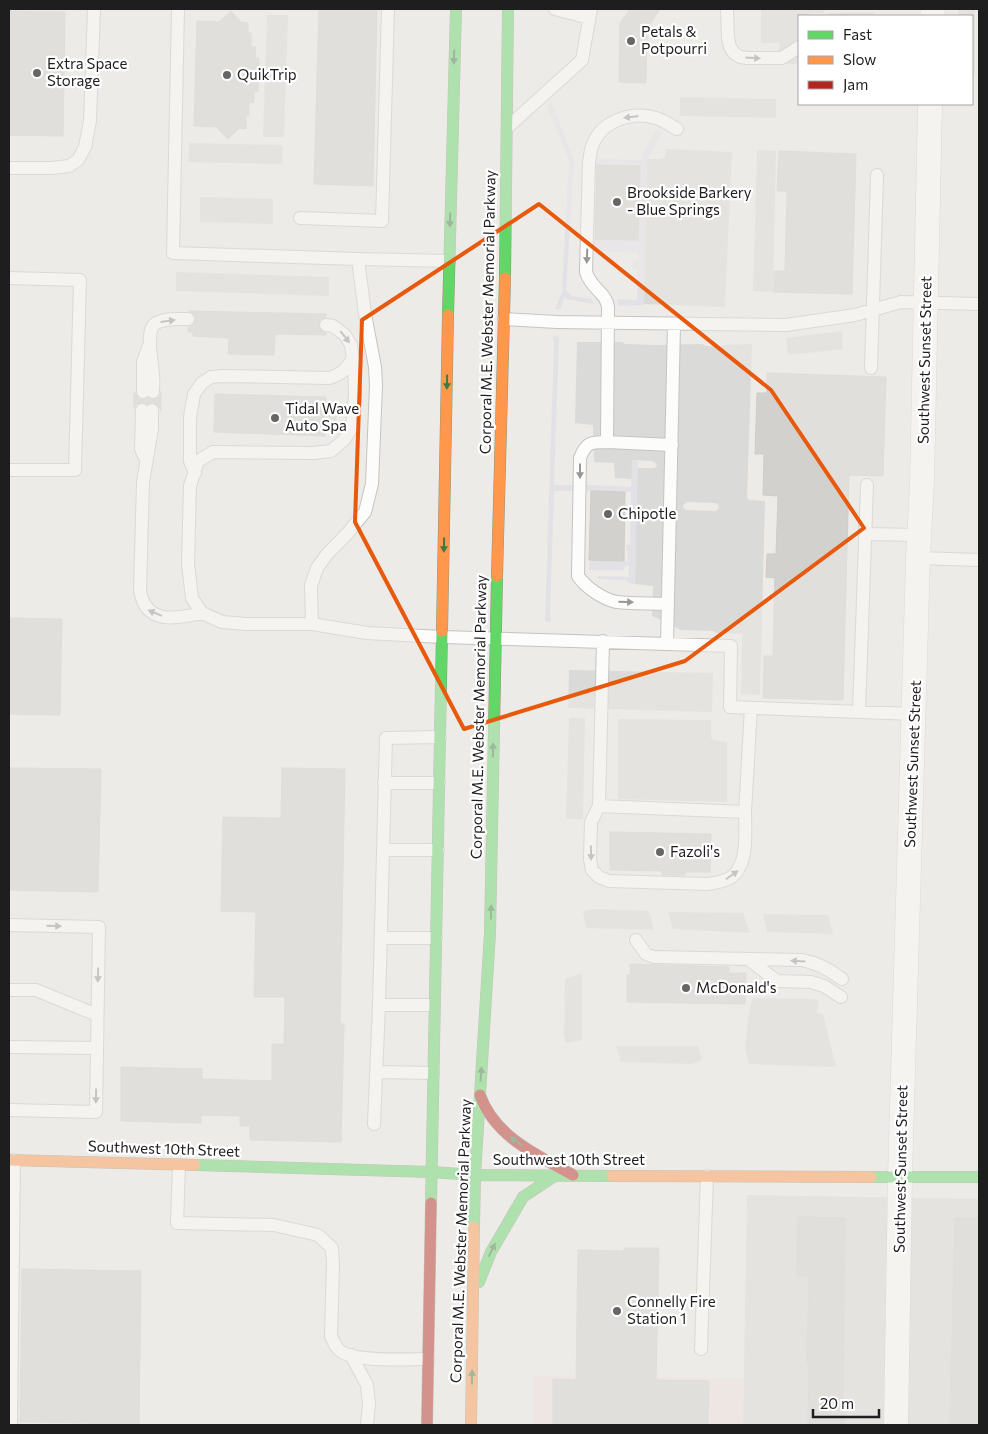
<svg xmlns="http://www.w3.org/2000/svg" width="988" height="1434" font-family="Commissioner,sans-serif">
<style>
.residential{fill:#dbdad8}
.commercial{fill:#eedfdc}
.religious{fill:#dadad8;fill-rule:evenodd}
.plaza{fill:#e2e1e6}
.building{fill:#d3d1ce;stroke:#d0ccc8}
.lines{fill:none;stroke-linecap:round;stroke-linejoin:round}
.lane-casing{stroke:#c5c4c3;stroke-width:14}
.street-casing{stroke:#c5c4c3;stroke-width:25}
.fast-casing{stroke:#95967e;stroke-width:12}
.slow-casing{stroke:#95967e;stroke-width:12}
.jam-casing{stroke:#95967e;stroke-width:12}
.lane{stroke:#fcfcfb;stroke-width:12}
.street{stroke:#fcfcfb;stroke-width:24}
.fast{stroke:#63d668;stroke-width:11}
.slow{stroke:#ff974d;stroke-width:11}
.jam{stroke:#b3261e;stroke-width:11}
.oneway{fill:#407a43}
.oneway2{fill:#989898}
.marked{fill:none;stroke:#e8590c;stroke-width:4;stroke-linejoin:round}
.poi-dot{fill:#666664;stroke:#fff;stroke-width:2}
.labels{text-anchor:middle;stroke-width:4.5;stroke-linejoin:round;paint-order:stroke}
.poi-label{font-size:15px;fill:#1e1e1e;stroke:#fff;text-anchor:start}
.street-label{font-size:15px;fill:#1e1e1e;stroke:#fff}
</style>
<rect width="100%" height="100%" fill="#ecebe7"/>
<path class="residential" d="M747,1195L979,1199V1425H743Z"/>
<path class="commercial" d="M534,1376L743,1378V1425H533Z"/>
<path class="religious" d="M761,9H824V13H811L807,16H799V64H784L778,52L780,46L779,43H761Z
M958,9H975V77H972V16H958Z
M874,12V16H828V13Z
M267,15H288L284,137H263Z
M680,97L776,99V118L680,116Z
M189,143L283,145L282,164L188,162Z
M666,149L732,152L725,307L644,304L647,159H661L665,157Z
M757,150L776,151L773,292L753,291Z
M200,197L273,199V224L200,222Z
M176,272L329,277V296L176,291Z
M842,331L843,349L788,355L786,338Z
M577,342H623L624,344L658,345L702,344L706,346L722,347L724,345L752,344L747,498L749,500L765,501L760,695L741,694L742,634L716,633L714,631L681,630L652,616L653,586L635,584L637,468H655L657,464L652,461L633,460L632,479L615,478L614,463L594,462L593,425L575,423ZM687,502L715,503L718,504L719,508L716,511L686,510L683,507V505Z
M569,670L713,673L712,712L568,708Z
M569,718H585L583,819H566Z
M618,719L711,720V737L713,740L727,742V802L618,799Z
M593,909L649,911L654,930L586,928L583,912Z
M668,912L743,913L750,933L673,929Z
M763,914L828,915L833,934L767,932Z
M582,973V1040L566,1043L564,1035L565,979Z
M752,998L813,999L819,1001L817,1011V1013L823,1014L836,1067L749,1064L745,1048L749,1013Z
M616,1046H698L702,1060L692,1064L621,1062Z"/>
<path class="plaza" d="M551,101L574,160L566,291L572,296L591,299L594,304L568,299L564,297L561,309H555L562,292L569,160L547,106Z
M656,130L662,133L647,159L644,305L619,306L617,299L637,300L638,269H632L633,260H638V253L594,251V239L638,240L640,166L596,165L597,159L641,160V156Z
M553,336L559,337L554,485H573V491H554L550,614L551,622L545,621L554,344Z
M632,460H638L635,584H632L625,580L598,579V576L629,577V565L624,566V570H589L590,560L628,561V551L626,550V545H630L631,492L586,491V485L631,487Z"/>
<path class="building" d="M319,9H377L373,186L314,184Z
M630,9H660L647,29L646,83L619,82L620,23Z
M9,11L65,12L63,136L9,135Z
M231,11L241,22L248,23V33H251V47H256L255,58H259L258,92H254V102L249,103V116H246V129L239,128L228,139L216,127L194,126L197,21L219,22Z
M779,151L856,154L852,294L774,292V271H785L787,191H777Z
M597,165L640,166L638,240L595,239Z
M188,311L326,314V317L320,320L318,324L321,331L326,333V335L275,334L274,355L228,354L229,338L193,336V332H188V327L192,326L196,320L195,315Z
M767,373L886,377L883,476L849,475L843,700L763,698L764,656H773L775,578L766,577L767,554H776L778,496L763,495L764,454H755L757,393H767Z
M134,392L139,399L143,400L148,398L152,400L156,399L160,397L161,392V411L159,406L152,402L147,404L143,402L139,403L135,405L134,409Z
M215,394L326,397V407H336V429H325V436L214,432Z
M591,491L625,492L624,561L589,560Z
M9,618L62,619L60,715L9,714Z
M9,768L101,769L98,892L9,890Z
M282,768L345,769L340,1024H344L341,1142L250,1140V1126H240V1116L201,1115V1123L121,1121V1067L202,1069V1079L272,1081V1044H284L285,997H254L256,912L221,911L223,817L281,818Z
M610,832L711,834L710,872H685V875H662V871L610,870Z
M630,964L729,967V973H746L745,1004L627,1002V975H631Z
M798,1217L845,1218L843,1404H845V1425H808L809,1365H807L809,1276H797Z
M955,1218H979V1425H950Z
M624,1248H659L656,1380L709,1381L708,1425H553V1379L576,1380L578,1250L624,1251Z
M22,1269L141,1271L139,1424L20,1422Z"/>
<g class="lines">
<defs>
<path id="lane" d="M178,9L173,253L358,259L365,314L375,367L376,385L372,484L365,512L346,535L328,553L317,568L311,586L312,624L367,633L442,637L731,646L730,707L914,714
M555,9L589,18
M727,9L728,38L730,47L734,53L740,57L747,58H782L799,47
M509,126L582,60L591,9
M9,168H52L69,166L78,160L85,147L90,121L94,9
M300,218L382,221L388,9
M358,259L449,261
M9,278L80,280L75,470H9
M504,319L557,322L786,325L855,315L901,302L979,304
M871,368L877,175
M143,392V362L148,348
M153,392C153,387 154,382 153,376C153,364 144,330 156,323C166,318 178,319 188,319
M142,410L141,449L144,456
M152,410V429L143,482L140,590C145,625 176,619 202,613
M607,442C591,442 586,442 580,458L578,576C585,587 604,600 617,602C633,604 651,603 668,604
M672,445L607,442L608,307C606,292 591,289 586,272L589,162C590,158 590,154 591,150C598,122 630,110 656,118C663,120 670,125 677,129
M195,473L190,461V417L194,394L202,383L211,377L224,376L329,378C341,375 346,369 353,359
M866,534L920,535
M918,558L979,560
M312,624H246L222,622L202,613L192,598L188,564L190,486L198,461L213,452L313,453L331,451L344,440L352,427L355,395L354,366L351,345L345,335L333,326L326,325
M603,641L599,806L745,812L751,708
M667,644L674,324
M859,712L867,485
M384,783H439
M599,806L591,822L590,859L592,870L599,877L609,881L707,884C715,883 723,882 730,878C749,866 745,832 745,812
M383,850H438
M9,925L99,927L96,1112L9,1110
M381,938H436
M636,940L646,954L654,957L802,960C818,963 829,969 842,979
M748,959L777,981L811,982L824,986L841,997
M9,990H36L97,1015
M379,1005H434
M9,1047L97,1048
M376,1072L433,1073
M374,1124L379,1005L386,738L440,737
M179,1165L177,1223L274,1225L318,1235L332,1248L333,1264L331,1336C334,1342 336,1349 342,1352C357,1362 408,1359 428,1359
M701,1349L707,1176
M351,1355L367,1385L369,1404L367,1425
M11,1425L14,1160"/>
<path id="street" d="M932,16L933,9
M896,1425L900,1176L918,558L922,482L930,104"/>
<path id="fast" d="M505,278L508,9
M448,315L456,9
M195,1165L431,1172L475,1175L612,1176
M871,1177H979
M431,1203L442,631
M474,1227L475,1175L490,933L497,576
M479,1282L491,1252L523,1197L556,1175"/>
<path id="slow" d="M497,576L505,278
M442,631L448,315
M9,1160L195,1165
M612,1176L871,1177
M471,1425L474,1227"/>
<path id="jam" d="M480,1095C495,1137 537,1155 573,1175
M427,1425L431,1203"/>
</defs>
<use href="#lane" class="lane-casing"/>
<use href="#street" class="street-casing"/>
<use href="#fast" class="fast-casing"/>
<use href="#slow" class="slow-casing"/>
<use href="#jam" class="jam-casing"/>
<use href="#lane" class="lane"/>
<use href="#street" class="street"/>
<use href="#fast" class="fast"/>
<use href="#slow" class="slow"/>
<use href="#jam" class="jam"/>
</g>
<defs><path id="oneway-solid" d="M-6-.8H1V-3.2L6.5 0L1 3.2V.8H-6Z" transform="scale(1.25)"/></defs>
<g class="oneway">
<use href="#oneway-solid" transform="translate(454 57) rotate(92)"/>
<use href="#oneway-solid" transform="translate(450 220) rotate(92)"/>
<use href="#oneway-solid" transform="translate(447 382) rotate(91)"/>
<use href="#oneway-solid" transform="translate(444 545) rotate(91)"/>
<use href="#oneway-solid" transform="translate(493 750) rotate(-89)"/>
<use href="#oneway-solid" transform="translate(491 912) rotate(-89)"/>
<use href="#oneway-solid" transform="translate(481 1074) rotate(-86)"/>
<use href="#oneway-solid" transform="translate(516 1141) rotate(-145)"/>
<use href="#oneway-solid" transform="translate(492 1250) rotate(-64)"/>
<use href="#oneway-solid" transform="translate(472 1377) rotate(-89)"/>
</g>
<g class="oneway2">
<use href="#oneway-solid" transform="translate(753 58) rotate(3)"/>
<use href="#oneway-solid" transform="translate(631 117) rotate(173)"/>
<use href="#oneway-solid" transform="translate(587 256) rotate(92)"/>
<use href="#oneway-solid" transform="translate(168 321) rotate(-8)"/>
<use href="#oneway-solid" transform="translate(345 337) rotate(52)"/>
<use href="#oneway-solid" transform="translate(580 471) rotate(90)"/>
<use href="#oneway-solid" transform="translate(626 602) rotate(2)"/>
<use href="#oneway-solid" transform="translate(155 613) rotate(-157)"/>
<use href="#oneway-solid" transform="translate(591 853) rotate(89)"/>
<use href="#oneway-solid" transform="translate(732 875) rotate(-35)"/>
<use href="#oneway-solid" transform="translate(54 926) rotate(1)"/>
<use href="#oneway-solid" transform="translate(798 961) rotate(-176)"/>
<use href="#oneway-solid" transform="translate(98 975) rotate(91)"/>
<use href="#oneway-solid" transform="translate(96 1096) rotate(91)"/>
</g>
<path d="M0 0H988V1434H0ZM539,204L771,390L864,528L685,661L464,729L355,522L362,320Z" fill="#ecebe7" fill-opacity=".55" fill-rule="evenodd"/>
<path class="marked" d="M539,204L771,390L864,528L685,661L464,729L355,522L362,320Z"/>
<g class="poi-dot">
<circle cx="631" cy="41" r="5"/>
<circle cx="37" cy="73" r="5"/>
<circle cx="227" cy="75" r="5"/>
<circle cx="617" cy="202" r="5"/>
<circle cx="275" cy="418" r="5"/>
<circle cx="608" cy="514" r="5"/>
<circle cx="660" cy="852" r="5"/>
<circle cx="686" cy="988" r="5"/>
<circle cx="617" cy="1311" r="5"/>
</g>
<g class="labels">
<g class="poi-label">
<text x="641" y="37">Petals &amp;<tspan x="641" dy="17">Potpourri</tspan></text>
<text x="47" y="69">Extra Space<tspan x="47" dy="17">Storage</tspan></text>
<text x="237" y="80">QuikTrip</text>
<text x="627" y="198">Brookside Barkery<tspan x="627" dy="17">- Blue Springs</tspan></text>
<text x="285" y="414">Tidal Wave<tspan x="285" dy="17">Auto Spa</tspan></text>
<text x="618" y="519">Chipotle</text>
<text x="670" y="857">Fazoli's</text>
<text x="696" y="993">McDonald's</text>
<text x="627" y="1307">Connelly Fire<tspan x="627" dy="17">Station 1</tspan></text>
</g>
<g class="street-label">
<text transform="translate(488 312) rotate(-89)" y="5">Corporal M.E. Webster Memorial Parkway</text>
<text transform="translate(925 360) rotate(-89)" y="5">Southwest Sunset Street</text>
<text transform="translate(479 717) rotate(-89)" y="5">Corporal M.E. Webster Memorial Parkway</text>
<text transform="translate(913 764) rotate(-88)" y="5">Southwest Sunset Street</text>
<text transform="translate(164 1149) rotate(2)" y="5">Southwest 10th Street</text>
<text x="569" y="1165">Southwest 10th Street</text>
<text transform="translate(901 1169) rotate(-89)" y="5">Southwest Sunset Street</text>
<text transform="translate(461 1241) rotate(-88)" y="5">Corporal M.E. Webster Memorial Parkway</text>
</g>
</g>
<rect width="988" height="1434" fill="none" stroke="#1e1e1e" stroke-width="20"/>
<rect x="798" y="15" width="175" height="90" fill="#ffffff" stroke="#a5a5a5"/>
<rect x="808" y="31" width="25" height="8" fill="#63d668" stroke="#a5a5a5"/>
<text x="843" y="40" font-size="15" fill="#1e1e1e">Fast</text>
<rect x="808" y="56" width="25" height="8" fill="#ff974d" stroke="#a5a5a5"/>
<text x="843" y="65" font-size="15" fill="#1e1e1e">Slow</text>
<rect x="808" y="81" width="25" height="8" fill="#b3261e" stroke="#a5a5a5"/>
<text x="843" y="90" font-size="15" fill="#1e1e1e">Jam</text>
<path d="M813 1409v8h66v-8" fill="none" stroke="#1e1e1e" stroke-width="2.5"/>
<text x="820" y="1409" font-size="15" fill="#1e1e1e" stroke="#ffffff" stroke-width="4" paint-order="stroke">20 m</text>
</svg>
